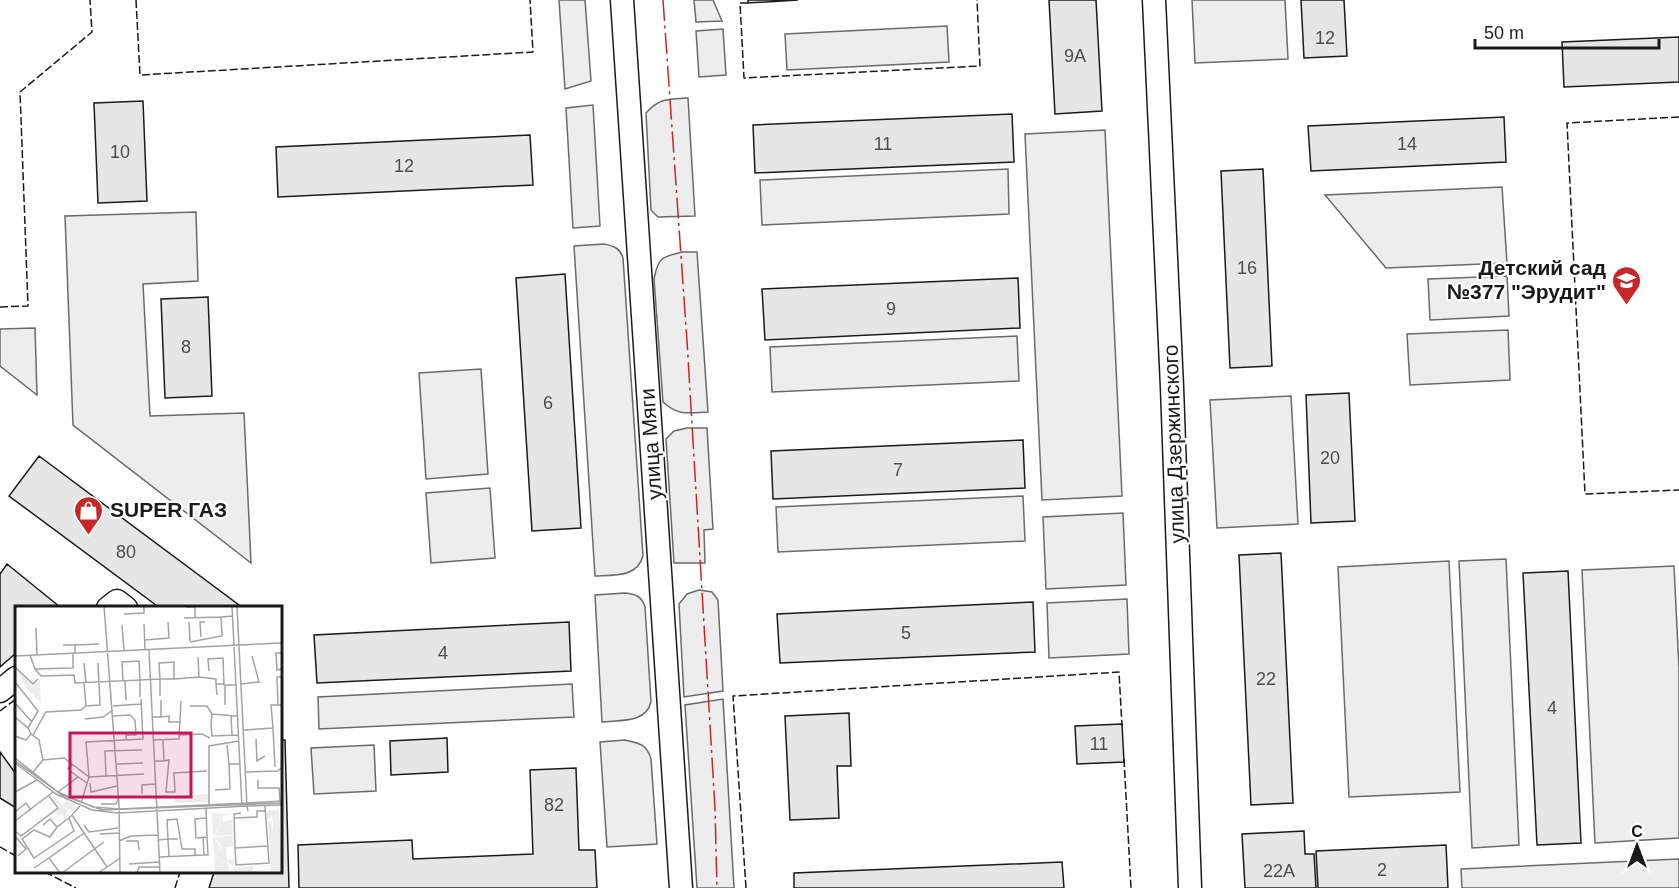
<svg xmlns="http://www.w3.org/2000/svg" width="1679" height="888" font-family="Arial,sans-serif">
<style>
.green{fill:#ededed;stroke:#6a6a6a;stroke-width:1.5}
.building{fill:#e6e6e6;stroke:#1a1a1a;stroke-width:1.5}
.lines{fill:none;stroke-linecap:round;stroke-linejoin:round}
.street-casing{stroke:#1a1a1a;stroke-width:25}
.street{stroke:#fff;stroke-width:22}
.fence{stroke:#1a1a1a;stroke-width:1.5;stroke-dasharray:8 3;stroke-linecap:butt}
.power{stroke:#c62828;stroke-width:1.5;stroke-dasharray:21 4.5 3 4.5;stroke-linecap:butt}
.labels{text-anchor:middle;stroke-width:4.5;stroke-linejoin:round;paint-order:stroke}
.number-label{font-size:18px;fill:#4d4d4d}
.poi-label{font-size:21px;font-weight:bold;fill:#1a1a1a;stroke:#fff;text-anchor:end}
.street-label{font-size:21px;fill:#1a1a1a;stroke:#fff}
.inset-road{fill:none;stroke:#a3a3a3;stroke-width:1.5}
.view{fill:#c2185b;fill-opacity:0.15;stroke:#c2185b;stroke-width:3}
.inset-edge{fill:none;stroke:#1a1a1a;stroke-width:3}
</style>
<rect width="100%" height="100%" fill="#fff"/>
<path class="green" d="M559,0H585L591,81L565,89Z
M694,0H713L722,21L696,22Z
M1192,0H1285L1288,59L1195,63Z
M947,26L949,62L787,70L785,34Z
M723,29L726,75L699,77L696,31Z
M688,98L695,216L658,217L651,210L646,113C659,98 669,99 688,98Z
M593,105L600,226L573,228L566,108Z
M1105,130L1122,496L1042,500L1025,134Z
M1008,169L1009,214L762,225L760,180Z
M1502,187L1507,263L1386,268L1325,195Z
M196,212L198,281L143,284L150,416L244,413L251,563L73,425L65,216Z
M604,244C614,246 620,248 623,258L643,556C637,578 613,575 595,576L574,246Z
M682,252H697L708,412C688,413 678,416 663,402L654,279C658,258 661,257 682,252Z
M1507,276L1509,316L1430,320L1428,279Z
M35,328L37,395L0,366V329Z
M1508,330L1510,380L1410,385L1407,334Z
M1017,336L1019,381L772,392L770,347Z
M481,369L488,474L426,479L419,373Z
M1291,396L1298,524L1217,528L1210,400Z
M687,428H707L713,529L704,530L705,563H674L666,439L674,431Z
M490,488L495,558L431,563L426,493Z
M1023,496L1025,541L778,552L776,507Z
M1123,513L1126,585L1046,589L1043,517Z
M1506,559L1519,845L1472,848L1459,561Z
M1449,561L1460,792L1349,797L1338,567Z
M1674,566L1679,669V838L1595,843L1582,570Z
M699,590L712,592L718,600L723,691L684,697L679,604L687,594Z
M625,593C635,594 642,596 645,607L651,702C646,723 621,720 602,722L595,595Z
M1127,599L1129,654L1049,658L1047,603Z
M572,684L574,717L319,729L318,697Z
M723,699L734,888H697L685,705Z
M625,740C639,743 647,744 651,759L657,844L607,847L600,742Z
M374,745L376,791L314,794L311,748Z
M1679,859V888H1462L1461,869Z"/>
<path class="building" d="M748,0H798L748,3Z
M1049,0H1096L1102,111L1055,114Z
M1301,0H1344L1347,56L1304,58Z
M1679,37V82L1564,87L1562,42Z
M143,101L147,201L98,203L94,103Z
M1012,114L1014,162L755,173L753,125Z
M1504,117L1506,162L1311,171L1308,126Z
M530,135L533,185L278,197L276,147Z
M1263,169L1272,366L1230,368L1221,171Z
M565,274L581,528L532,531L516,278Z
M1018,278L1020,328L765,340L762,289Z
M208,297L212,396L165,398L161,299Z
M1349,393L1355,521L1311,523L1306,395Z
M1023,440L1025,488L773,499L771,451Z
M39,456L243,608H160L9,496Z
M1281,553L1293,803L1251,805L1239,555Z
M7,564L60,607L16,608V653L0,667V574Z
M1568,571L1581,843L1537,845L1523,573Z
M1033,602L1035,652L780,663L777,614Z
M569,622L571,671L317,683L314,635Z
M849,713L851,766H837L839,818L790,820L785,716Z
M1122,724L1124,762L1077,764L1075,726Z
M447,738L448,772L391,775L390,741Z
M285,740L289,888H209L214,872H280V741Z
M0,752L16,774V808L0,798Z
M576,768L579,850H595L597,888H299L298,845L412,840L413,859L533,854L530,770Z
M1304,831L1305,854H1314L1316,888H1245L1242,834Z
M1446,845L1448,888H1318L1316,851Z
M1062,862L1064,888H794V873Z"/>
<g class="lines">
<defs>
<path id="street" d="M622,0L681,888
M1154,0L1172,387L1190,888
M108,608L117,601L126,608
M0,691L16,678"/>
</defs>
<use href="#street" class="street-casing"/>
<use href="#street" class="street"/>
<path class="fence" d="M136,0L140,75L533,52L530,0
M748,3H740L744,78L980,66L977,0
M1679,117L1567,123L1585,494L1679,490
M0,307L28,306L20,92L92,32L90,0
M0,711L16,699
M1124,759L1131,888
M0,847L16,856
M45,872L76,888
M175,888L180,872
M746,888L733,696L1119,672L1122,726"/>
<path class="power" d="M663,0L687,341L715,808L717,888"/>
</g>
<defs>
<symbol id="school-pin" viewBox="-11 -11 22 30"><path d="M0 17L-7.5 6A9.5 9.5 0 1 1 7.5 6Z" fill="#c62828" stroke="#fff"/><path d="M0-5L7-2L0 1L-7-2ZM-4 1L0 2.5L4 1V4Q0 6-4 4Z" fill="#fff"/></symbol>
<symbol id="shop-pin" viewBox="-11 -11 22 30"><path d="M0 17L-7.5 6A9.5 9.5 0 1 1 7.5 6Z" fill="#c62828" stroke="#fff"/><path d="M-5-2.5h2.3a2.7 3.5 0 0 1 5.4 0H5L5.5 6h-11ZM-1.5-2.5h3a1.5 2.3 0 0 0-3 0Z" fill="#fff"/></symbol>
</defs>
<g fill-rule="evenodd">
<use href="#school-pin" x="1610" y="264" width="33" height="45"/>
<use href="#shop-pin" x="72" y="494" width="33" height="45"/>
</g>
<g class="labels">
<g class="number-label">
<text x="1325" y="44">12</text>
<text x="1075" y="62">9А</text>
<text x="883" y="150">11</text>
<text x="1407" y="150">14</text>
<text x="120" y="158">10</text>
<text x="404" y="172">12</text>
<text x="1247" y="274">16</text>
<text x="891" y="315">9</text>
<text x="186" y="353">8</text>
<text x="548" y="409">6</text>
<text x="1330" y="464">20</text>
<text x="898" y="476">7</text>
<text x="126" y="558">80</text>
<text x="906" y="639">5</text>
<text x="443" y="659">4</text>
<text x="1266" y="685">22</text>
<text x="1552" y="714">4</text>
<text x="1099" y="750">11</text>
<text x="554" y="811">82</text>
<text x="1382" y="876">2</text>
<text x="1279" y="877">22А</text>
</g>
<g class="poi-label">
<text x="1606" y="275">Детский сад<tspan x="1606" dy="24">№377 "Эрудит"</tspan></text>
<text x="110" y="517" text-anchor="start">SUPER ГАЗ</text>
</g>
<g class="street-label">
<text transform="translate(651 444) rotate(-94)" y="7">улица Мяги</text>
<text transform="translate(1174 444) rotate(-92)" y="7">улица Дзержинского</text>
</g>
</g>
<g transform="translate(15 606)">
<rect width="267" height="267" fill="#fff"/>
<path d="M2,63L18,80L25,74L26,97L11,82ZM38,188L48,200L51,194L63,201L58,206L51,202L54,210L50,213L47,208L43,210L40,206L45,202L36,190ZM193,188L194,196L160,197V190ZM252,204H264L267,267H256L253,215H257L258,228V218L257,210L252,214ZM197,207L217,208L208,210V216L217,214L218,229L199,230L207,217L198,230ZM218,230V240L211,241L212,254H219L220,260L212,256L215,266L219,261L238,260V267H200L199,250L205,252L199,249L198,231L206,241L200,248L207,241L199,231Z" fill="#ededed"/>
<path class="inset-road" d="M89,0L104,198L105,267M217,0L227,201M222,0L232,200L267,199M171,1H180V12M109,8L129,7V0M169,12L206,11M174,16L175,35M129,18L130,43M107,19L109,44M21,22L22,49M186,31L185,16H190M130,34L154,32L153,16M175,36L207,30L206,11L217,10M48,39H60V47M60,39L84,38M134,44L145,267M267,47H261L262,64L267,63M15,49L20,63L58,62V47M0,50L267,37M69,57L71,77M0,61L18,78L23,73M20,63L26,70L59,69L60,77L125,74V91M194,65L193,53L208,52L209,79H221M184,71L201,73V78M159,73V56L144,57L145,73H159L184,71L183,51M108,75L107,56L124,55L125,74L145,73V90M110,75L111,94M0,76L23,105L13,122L0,111M69,77L71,100L85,99L83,57M226,78L244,76L237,50M210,80V99M202,89L201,78H209M0,97L17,116M263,99L262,71H267M98,100L126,98M175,100H192L197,108M98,110L115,109L120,114L121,129H111V133M216,110L217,129M222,110L197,108L196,119L197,130L223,129M137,111H146V94M146,111L154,110V116H165M70,113L88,111L98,104M258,122L260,161M229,124L258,122L256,99H267M16,128L24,134L28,154L18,166M18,129L31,106L66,104L71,100M165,129L187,128L195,132M0,130L11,134L16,128L13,122M241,133L242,155L250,150M138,134L164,133L166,95M212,139L214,158M0,152L43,186L78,201L104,203L232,197M28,154L49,152L74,171L71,136L128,133L126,93M0,155L47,189L87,204L267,197M139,155H149L148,134M149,155L154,154L151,186H160L159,167M0,157L41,188L77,204L103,207L232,200L233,205M57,158L53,163L63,171M102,158L128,157M231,166L263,165L267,161M158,167L192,165M91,170L90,145L127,144M243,174V182H264L265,195M75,177L76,186L102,180M200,184L215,183L214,158H225M0,186L22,174M43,186L63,171L72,177M127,188V179L140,178M66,197L74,171L129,168M232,197L267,195M86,198H101L104,191M194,199V140L224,135M65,200L57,209L92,261M191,203L192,231L181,232L180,213L191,212M0,206L11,197L16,204M226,207L219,208L220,242L253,240M54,212L59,225L19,252L7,233L19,224L35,231L42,221L54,212L57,209M219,212L242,211V205H250M0,215L38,186M28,219L35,213L42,221M69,219L74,226L103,222M0,225L6,230L43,202L34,190M85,228L104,227M0,230L11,243L3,250M188,231L189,249H193L192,231M163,233H153L152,214L162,213L167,243H180V249M143,234L153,233L154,251M104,235L116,230L143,229M111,235H123L124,244M220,242L221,259L254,257L250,200M144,251L189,249M114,258L144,256M19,262L34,252M45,267L34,252L69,227M47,267L89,236M83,267L104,253M122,267L124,261H144"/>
<path class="view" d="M55,127H176V191H55Z"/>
<rect width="267" height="267" class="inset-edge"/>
</g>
<g transform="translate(1637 846)" stroke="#ffffff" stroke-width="4.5" paint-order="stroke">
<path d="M0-4.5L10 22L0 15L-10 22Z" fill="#1a1a1a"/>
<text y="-9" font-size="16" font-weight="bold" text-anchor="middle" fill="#1a1a1a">С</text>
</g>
<path d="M1475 39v9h184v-9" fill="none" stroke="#1a1a1a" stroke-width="3"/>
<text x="1484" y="39" font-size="18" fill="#1a1a1a" stroke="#ffffff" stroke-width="4.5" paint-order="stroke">50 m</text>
</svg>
